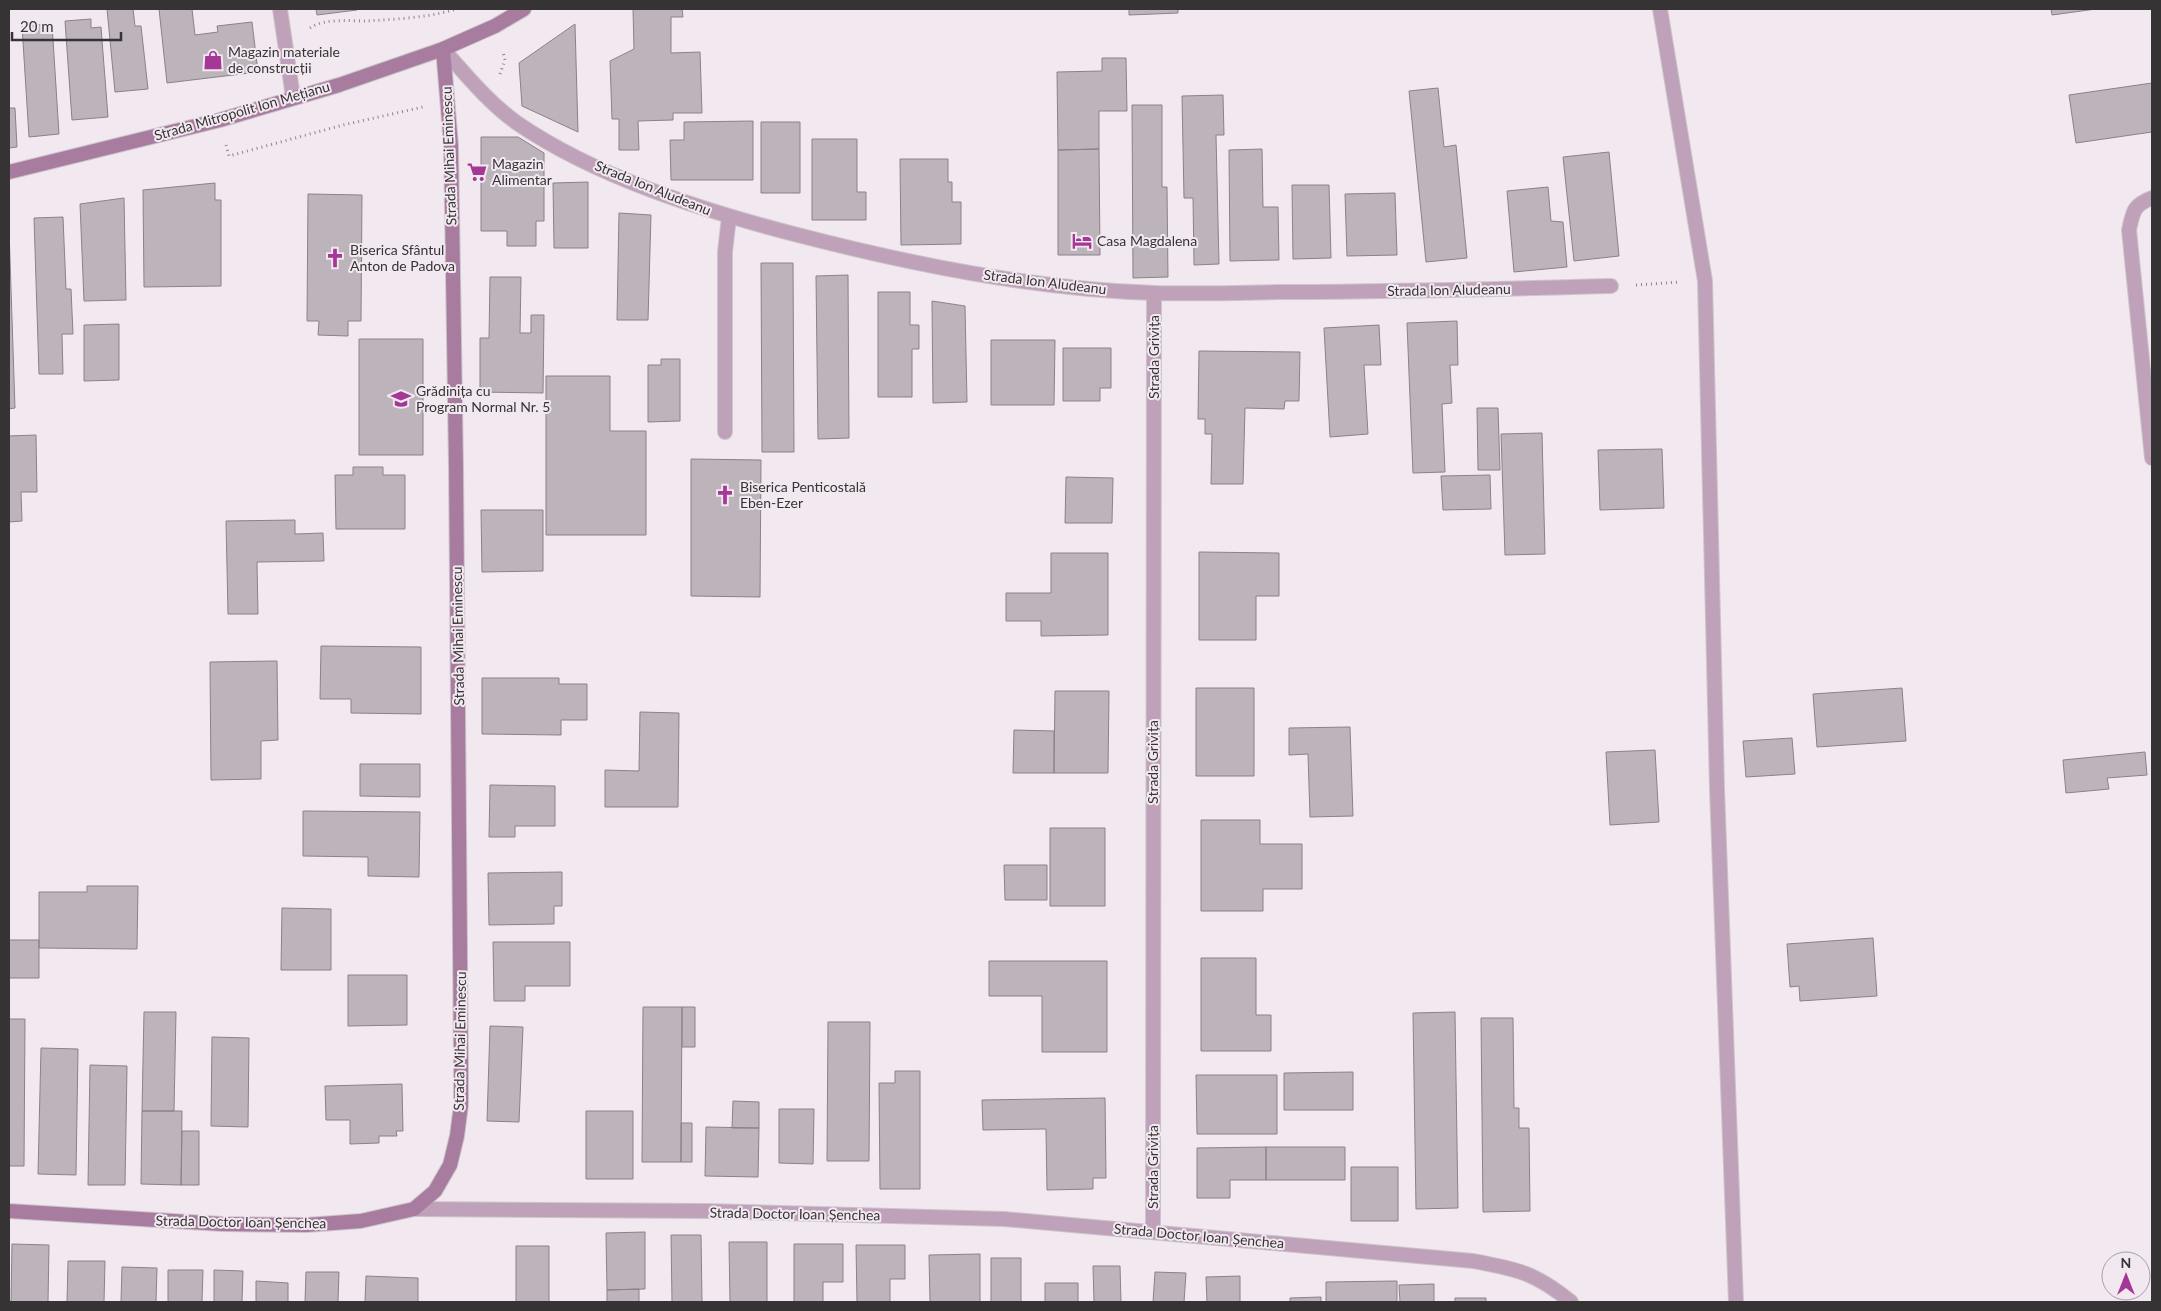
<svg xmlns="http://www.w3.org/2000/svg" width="2161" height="1311" font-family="Lato,sans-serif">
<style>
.building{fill:#bdb4bb;stroke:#8a8288}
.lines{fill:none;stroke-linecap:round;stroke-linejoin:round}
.service-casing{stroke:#ccc5cb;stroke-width:16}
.minor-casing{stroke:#ccc5cb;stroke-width:16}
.tertiary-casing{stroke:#ccc5cb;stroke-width:16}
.secondary-casing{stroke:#ccc5cb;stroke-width:16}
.path{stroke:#8b8589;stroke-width:3;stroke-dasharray:1 4;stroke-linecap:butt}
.service{stroke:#bfa1b9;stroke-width:14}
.minor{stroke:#bfa1b9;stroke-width:14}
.tertiary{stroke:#bfa1b9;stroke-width:14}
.secondary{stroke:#a87c9f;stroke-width:14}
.labels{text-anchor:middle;stroke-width:4;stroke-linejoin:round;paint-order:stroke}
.poi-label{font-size:14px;fill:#363335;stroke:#f2e9f0;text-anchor:start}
.street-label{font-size:14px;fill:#363335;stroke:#f2e9f0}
</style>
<rect width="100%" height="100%" fill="#f2e9f0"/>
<path class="building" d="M107,9H133L135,26H141L148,89L115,92Z
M159,9H192L195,35L218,32L217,26L252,22L258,72L167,83Z
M316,9H356L357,10L317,15Z
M633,9H682L683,17H671V53L700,52L702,113H673V120L638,121L639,150H619V119H612L610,61L634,49Z
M1129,9H1178V13L1129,15Z
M2051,9H2096L2052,15Z
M91,19V28L101,27L108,117L72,120L65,21Z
M52,24L59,134L29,137L22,26Z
M575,24L578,132L522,106L519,63Z
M1102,58H1126L1127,111H1099V149L1058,150L1057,72L1102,71Z
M2152,83V132L2076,143L2069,95Z
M1438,88L1444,147L1456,145L1467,258L1426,262L1409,91Z
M1223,95L1224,135H1216L1219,264L1194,265L1193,198H1184L1182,96Z
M1132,105H1162V187H1167L1168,277L1133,278Z
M9,108H15L17,147L9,148Z
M753,121V180H671L670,140H684V122Z
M761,122H800V193H761Z
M481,137H518L544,153V221H536V246H507V231H481Z
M812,139H857V192H866V220H812Z
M1099,149L1100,255H1058V150Z
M1262,149L1263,207H1278L1279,260L1230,261L1229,150Z
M1609,152L1619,256L1574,261L1563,157Z
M900,159H948V182H952V202H961V244L901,245Z
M588,182V248H554L553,183Z
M215,183V200H221V286L144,287L143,190Z
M1292,185H1329L1331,258L1293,259Z
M1548,187L1551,221L1563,222L1567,267L1514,272L1507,191Z
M1395,193L1397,255L1347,256L1345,194Z
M308,194L362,195L361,321H348V336L318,335L319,321H307Z
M124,198L126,300L84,301L80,204Z
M619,213L651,215L648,320H617Z
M63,217L66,289H71L73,334H62L63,374H39L34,218Z
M9,229L15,408L9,409Z
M761,263H793L794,452H762Z
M848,275L849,438L818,439L816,276Z
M490,277H521L520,333H531V315H544L543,393L480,392V338H489Z
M878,292H910V325H919V349H912V397H878Z
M932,301L965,306L967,402L933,403Z
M1457,321L1458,365H1450L1452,403L1442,404L1445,472L1413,473L1407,323Z
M119,324V380L84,381V325Z
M1379,325L1381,365H1364L1368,434L1330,437L1324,328Z
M359,339H423V455H359Z
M991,340H1055L1054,405H991Z
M1063,348H1111V388H1100V401H1063Z
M1199,351L1300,352L1299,401H1285L1284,409L1245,408L1243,484H1211L1212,434H1205V419H1198Z
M661,359H680V421L648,422V365H661Z
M546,376H610V431H646V535H546Z
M1477,408H1498L1500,470H1478Z
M1542,433L1545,554L1505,555L1501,434Z
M36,435L37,492H21L22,521L9,522V436Z
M1662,449L1664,508L1600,510L1598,450Z
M691,459L761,460L760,597L691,596Z
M353,467H383V475H405V529H336L335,475H353Z
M1490,475L1491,509L1443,510L1441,476Z
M1066,477L1113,478L1112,523H1065Z
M481,510H543V571L482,572Z
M295,520V534L323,533L324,561L257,562L258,614H228L226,521Z
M1199,552L1279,553V596H1256V640H1199Z
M1051,553H1108V635L1041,636V621H1006V593H1051Z
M321,646L421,647V714L351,713V699H320Z
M277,661L278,740L261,741V779L211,780L210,662Z
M482,678H559V684H587V720H561V735L482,734Z
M1196,688H1254V776H1196Z
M1902,688L1906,741L1817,747L1813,694Z
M1055,691H1109L1108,773H1054Z
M640,712L679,713L678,807H605V770L639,771Z
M1350,727L1353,816L1310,817L1308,754L1289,755V728Z
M1014,730L1054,731V773H1013Z
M1792,738L1795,774L1746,777L1743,741Z
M1655,750L1659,822L1610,825L1606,752Z
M2145,752L2147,775L2107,778L2109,789L2066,793L2063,760Z
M360,764H420V797L360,796Z
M490,785L555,786V826H515V837H489Z
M303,811L420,812L419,877L368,876V857L303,856Z
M1201,820H1260V844H1302V889H1263V911H1201Z
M1050,828H1105V906H1050Z
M1004,865H1047V900H1005Z
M562,872V906H554V924L489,925L488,873Z
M87,886H138L137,949L39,948V892H87Z
M282,908L331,909V970H281Z
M1873,938L1877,996L1800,1001L1799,986L1790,987L1787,944Z
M9,940H39V978H9Z
M493,942H570V986H525V1001H494Z
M1201,958H1256V1015H1271V1051H1201Z
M989,961H1107V1052H1042V996H989Z
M348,975H407V1025L348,1026Z
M643,1007H682L681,1162H642Z
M682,1007H695V1047H682Z
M144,1012H176L174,1111H142Z
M1455,1012L1458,1208L1416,1209L1413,1013Z
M1481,1018H1513L1514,1108H1519V1128H1529L1530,1211L1483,1212Z
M9,1019H25L24,1166H9Z
M828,1022H870L869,1161H827Z
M490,1026L523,1027L519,1122L487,1121Z
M212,1037L249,1038L248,1127L211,1126Z
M41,1048L78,1049L76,1175L38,1174Z
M90,1065L127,1066L125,1185H88Z
M895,1071H920V1189H880L879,1083H895Z
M1353,1072V1110H1284V1073Z
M1196,1075H1277V1134H1197Z
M402,1084L403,1131H396L397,1136H379V1143L350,1144V1120H326L325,1086Z
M1105,1098L1106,1178H1093V1189L1047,1190L1046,1129L983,1130L982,1100Z
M733,1101L759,1102V1128H732Z
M779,1109H814L813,1164L779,1163Z
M142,1111H182L181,1185L141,1184Z
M586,1111H633V1179H586Z
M681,1123H692V1162H681Z
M706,1127L759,1128L758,1177L705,1176Z
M182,1131H199V1185H181Z
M1266,1147V1180H1230V1198H1197V1148Z
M1266,1147H1345V1180H1266Z
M1351,1167H1398V1221H1351Z
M645,1232V1289L607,1290L606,1233Z
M671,1235H701L702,1302H672Z
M729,1242H767V1302H730Z
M12,1244L49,1245L48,1302H11Z
M794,1244H843V1282H823V1302H794Z
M856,1245H905V1279H890V1302H857Z
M516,1246H549V1302H516Z
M980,1254V1302H930L929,1255Z
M991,1258H1021V1302H991Z
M68,1261H105L104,1302H67Z
M1093,1266H1120L1121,1302H1094Z
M122,1267L157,1268L156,1302H121Z
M168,1270H203L202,1302H168Z
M214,1270L243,1271L242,1302H214Z
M306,1272H339L338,1302H305Z
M1155,1272L1186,1273L1184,1302H1153Z
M366,1276L418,1278V1302H365Z
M1240,1276V1302H1207L1206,1277Z
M256,1281L288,1283V1302H256Z
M1397,1281V1302H1326V1282Z
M1045,1283H1078V1302H1045Z
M1434,1284V1302H1400L1399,1285Z
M639,1289V1302H607V1290Z
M1321,1297V1302H1290V1298Z
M1455,1298H1486V1302H1455Z"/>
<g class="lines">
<defs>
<path id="service" d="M725,432V252L729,217"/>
<path id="minor" d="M1660,9L1705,281L1717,789L1736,1302
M443,49C466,75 489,103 517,123C596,177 699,209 790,233C909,264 1032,289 1155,293C1196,294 1237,293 1278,292C1389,292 1500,289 1611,286
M2152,198C2133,205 2133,212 2129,230L2152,458
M414,1209L706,1211L1004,1219L1473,1261C1517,1269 1536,1273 1571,1302
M1153,1231L1154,293"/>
<path id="tertiary" d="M280,9L293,97"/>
<path id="secondary" d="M9,172L220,120L339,85L443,49L495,26L524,9
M9,1211L222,1224L306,1225L361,1221L414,1209L435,1191L450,1165L457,1136L461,1105V1069L456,467L451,145L443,49"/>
</defs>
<use href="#service" class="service-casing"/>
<use href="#minor" class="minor-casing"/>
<use href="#tertiary" class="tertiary-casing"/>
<use href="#secondary" class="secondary-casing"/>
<path class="path" d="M310,28C324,18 350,21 367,21C396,19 428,18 456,9
M500,74L505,60L503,52
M226,145L229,156L343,125L423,107
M1636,285L1680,282"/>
<use href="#service" class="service"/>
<use href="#minor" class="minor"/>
<use href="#tertiary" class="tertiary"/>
<use href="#secondary" class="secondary"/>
</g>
<defs>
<symbol id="shop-bare" viewBox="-9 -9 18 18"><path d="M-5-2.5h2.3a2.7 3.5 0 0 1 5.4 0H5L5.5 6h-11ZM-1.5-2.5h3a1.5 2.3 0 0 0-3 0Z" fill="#a53897" stroke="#f2e9f0" stroke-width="2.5" paint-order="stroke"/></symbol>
<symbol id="supermarket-bare" viewBox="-9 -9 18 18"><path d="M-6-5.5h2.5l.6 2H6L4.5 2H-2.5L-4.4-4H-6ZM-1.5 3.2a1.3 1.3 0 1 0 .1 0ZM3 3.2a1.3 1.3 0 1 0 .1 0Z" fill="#a53897" stroke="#f2e9f0" stroke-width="2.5" paint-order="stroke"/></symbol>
<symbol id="hotel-bare" viewBox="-9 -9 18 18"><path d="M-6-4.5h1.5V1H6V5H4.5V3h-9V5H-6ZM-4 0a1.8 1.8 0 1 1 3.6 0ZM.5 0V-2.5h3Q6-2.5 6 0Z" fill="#a53897" stroke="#f2e9f0" stroke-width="2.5" paint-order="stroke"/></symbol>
<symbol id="church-bare" viewBox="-9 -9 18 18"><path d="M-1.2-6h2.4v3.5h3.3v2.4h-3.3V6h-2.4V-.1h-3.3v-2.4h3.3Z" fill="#a53897" stroke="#f2e9f0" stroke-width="2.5" paint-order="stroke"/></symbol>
<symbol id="school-bare" viewBox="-9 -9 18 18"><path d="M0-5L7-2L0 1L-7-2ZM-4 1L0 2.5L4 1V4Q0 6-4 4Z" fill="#a53897" stroke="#f2e9f0" stroke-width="2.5" paint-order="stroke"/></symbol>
</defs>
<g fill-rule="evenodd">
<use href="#shop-bare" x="199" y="46" width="28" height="28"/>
<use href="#supermarket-bare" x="463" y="158" width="28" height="28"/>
<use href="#hotel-bare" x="1068" y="227" width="28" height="28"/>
<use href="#church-bare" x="321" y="244" width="28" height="28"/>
<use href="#school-bare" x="387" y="385" width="28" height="28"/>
<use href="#church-bare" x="711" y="481" width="28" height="28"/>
</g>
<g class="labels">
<g class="poi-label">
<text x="228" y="57">Magazin materiale<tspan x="228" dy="16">de construcții</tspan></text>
<text x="492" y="169">Magazin<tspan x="492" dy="16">Alimentar</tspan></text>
<text x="1097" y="246">Casa Magdalena</text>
<text x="350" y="255">Biserica Sfântul<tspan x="350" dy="16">Anton de Padova</tspan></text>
<text x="416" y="396">Grădinița cu<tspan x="416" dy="16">Program Normal Nr. 5</tspan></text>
<text x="740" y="492">Biserica Penticostală<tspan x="740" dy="16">Eben-Ezer</tspan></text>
</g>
<g class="street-label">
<text transform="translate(242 111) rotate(-16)" y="5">Strada Mitropolit Ion Mețianu</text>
<text transform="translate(449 156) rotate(-92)" y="5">Strada Mihai Eminescu</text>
<text transform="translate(653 188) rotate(22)" y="5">Strada Ion Aludeanu</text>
<text transform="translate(1045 282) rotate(7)" y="5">Strada Ion Aludeanu</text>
<text transform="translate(1449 290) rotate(-1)" y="5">Strada Ion Aludeanu</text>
<text transform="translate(1154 357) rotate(-90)" y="5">Strada Grivița</text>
<text transform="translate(458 636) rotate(-91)" y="5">Strada Mihai Eminescu</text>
<text transform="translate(1153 762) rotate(-90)" y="5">Strada Grivița</text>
<text transform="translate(460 1041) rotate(-89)" y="5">Strada Mihai Eminescu</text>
<text transform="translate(1153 1167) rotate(-90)" y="5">Strada Grivița</text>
<text transform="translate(795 1214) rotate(1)" y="5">Strada Doctor Ioan Șenchea</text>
<text transform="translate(241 1222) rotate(1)" y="5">Strada Doctor Ioan Șenchea</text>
<text transform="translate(1199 1236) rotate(5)" y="5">Strada Doctor Ioan Șenchea</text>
</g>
</g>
<rect width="2161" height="1311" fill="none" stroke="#363335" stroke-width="20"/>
<g transform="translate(2126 1276)"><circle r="24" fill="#f2e9f0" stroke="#a7a0a5"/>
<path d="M0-4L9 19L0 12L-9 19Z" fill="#a53897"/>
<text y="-8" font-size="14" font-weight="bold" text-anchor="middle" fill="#363335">N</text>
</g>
<path d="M12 32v8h109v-8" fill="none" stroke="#363335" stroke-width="2.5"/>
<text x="20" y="32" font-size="15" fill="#363335" stroke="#f2e9f0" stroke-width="4" paint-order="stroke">20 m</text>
</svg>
